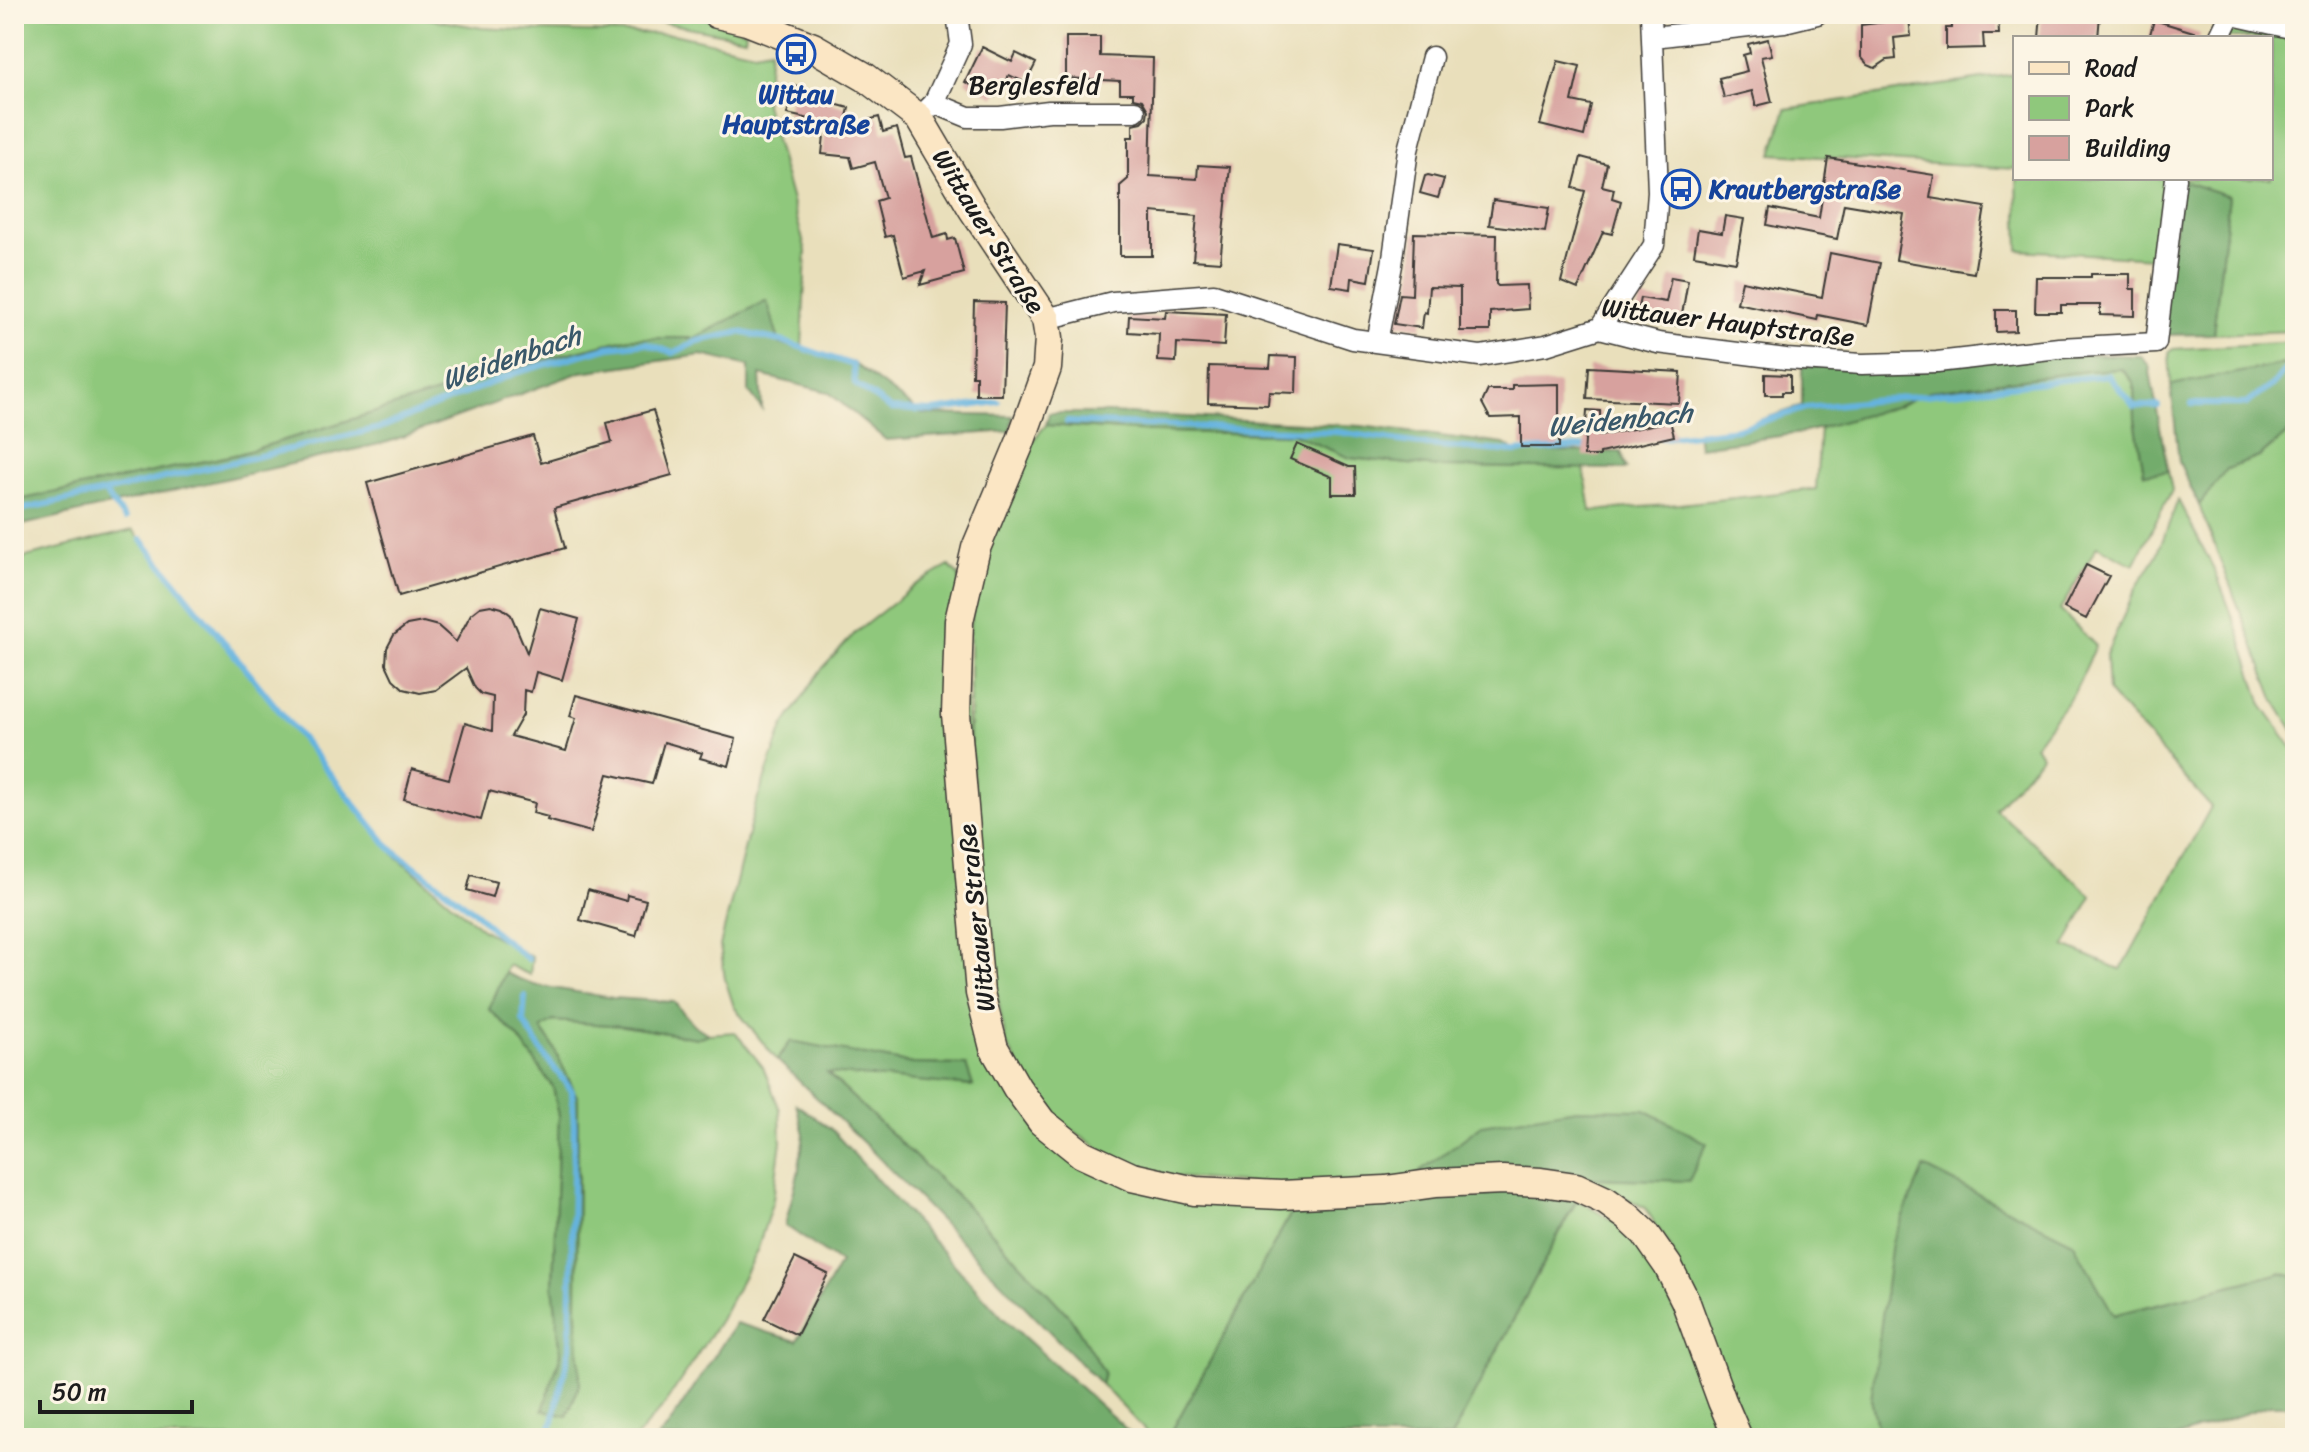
<svg xmlns="http://www.w3.org/2000/svg" width="2309" height="1452" font-family="Sriracha,sans-serif">
<style>
.green{fill:#8fc87c;stroke:#56724c;stroke-width:2}
.forest{fill:#73ac6c;stroke:#486444;stroke-width:2}
.lines{fill:none;stroke-linecap:round;stroke-linejoin:round}
.stream{stroke:#65b3df;stroke-width:6}
.building{fill:#d7a19e}
.street-casing{stroke:#3b3934;stroke-width:23}
.secondary-casing{stroke:#3b3934;stroke-width:31}
.street{stroke:#fff;stroke-width:20}
.secondary{stroke:#fbe6c4;stroke-width:28}
.labels{text-anchor:middle;stroke-width:6;stroke-linejoin:round;paint-order:stroke}
.street-label{font-size:26px;fill:#1c1c1c;stroke:#fcf5e5}
.transit-label{font-size:26px;font-weight:bold;fill:#164399;stroke:#fcf5e5}
.water-label{font-size:28px;font-style:italic;fill:#39586a;stroke:#fcf5e5}
</style>
<rect width="100%" height="100%" fill="#fcf5e5"/>
<filter id="ink" filterUnits="userSpaceOnUse"><feTurbulence type="fractalNoise" baseFrequency=".0125" numOctaves="2"/><feDisplacementMap in="SourceGraphic" scale="16" xChannelSelector="R" yChannelSelector="G"/><feConvolveMatrix kernelMatrix="1 2 1 2 8 2 1 2 1" color-interpolation-filters="sRGB"/></filter>
<filter id="wash" filterUnits="userSpaceOnUse"><feTurbulence type="fractalNoise" baseFrequency=".006" numOctaves="4" result="noise"/><feDisplacementMap in="SourceGraphic" scale="32" xChannelSelector="R" yChannelSelector="G"/><feGaussianBlur stdDeviation="1.8" result="paint"/><feColorMatrix in="noise" values="0 0 0 0 0 0 0 0 0 0 0 0 0 0 0 0 0 1.4 0 .05"/><feComposite in="paint" operator="in"/></filter>
<g filter="url(#wash)">
<rect width="100%" height="100%" fill="#e9dfbb"/>
<path class="green" d="M14,14H403L482,28L538,31L673,34L754,52L770,49L765,104L806,251L802,348L780,344L766,301L695,338H630L561,355L239,454L14,501Z
M444,14H674L704,18L746,31L745,38L661,22L458,17Z
M2234,27L2295,36V331L2213,334L2229,196L2182,181V178H2271V38H2228Z
M2015,74V169L1772,154L1786,109Z
M2017,178H2169L2154,258L2019,250Z
M2295,342V362L2171,385L2169,352L2173,349Z
M2122,369L2134,383L2135,419L2144,474L2168,471L2172,490L2134,565L2097,546L2060,610L2096,646L2075,691L2034,746L2042,755L1995,809L2092,896L2065,946L2121,970L2211,807L2108,692L2106,655L2136,588L2157,555L2178,500L2215,571L2239,633L2262,705L2295,751V1277L2281,1273L2113,1315L2073,1242L1871,1399L1880,1438H1751L1671,1248L1645,1208L1588,1178L1707,1143L1409,1180L1283,1186L1137,1174L1061,1122L1040,1103L1006,1043L985,928L970,736V623L997,517L1025,449L1046,425L1154,432L1293,434L1350,458L1437,467L1584,468L1591,511L1680,504L1816,489L1820,427L1898,406L1929,391L2087,371Z
M2295,431V733L2275,701L2199,505L2227,469L2259,457L2288,433Z
M133,530L395,855L483,930L532,957L530,975L508,965L489,1009L518,1037L553,1087L559,1116L553,1286L561,1354L543,1410L567,1416L580,1384L577,1310L578,1099L552,1044L540,1029L553,1021L624,1026L697,1038L708,1034L735,1032L763,1067L780,1110L781,1141L773,1200L757,1251L720,1320L663,1407L635,1438H14V560Z
M949,566L959,576L986,1040L1089,1168L1296,1204L1168,1438H1152L1101,1384L1104,1372L1071,1318L965,1204L826,1072L973,1086L966,1065L913,1064L791,1041L777,1060L734,1007L725,979L720,946L755,806L783,727L820,671L856,632L917,584Z
M1577,1200L1619,1224L1647,1244L1728,1438H1451Z"/>
<path class="forest" d="M2182,181L2229,196L2213,334L2159,335Z
M767,300L780,344L802,348L853,363L922,414L1013,416L1010,431L886,440L828,392L760,375L762,409L749,392V366L702,355L581,372L388,442L14,527V501L239,454L561,355L630,338H695Z
M2079,354L2141,356L2149,366L2168,471L2144,474L2135,419L2134,383L2122,369L2087,371L1929,391L1898,406L1802,433L1699,447L1697,432L1736,428L1802,406V367Z
M2295,362V431L2288,433L2259,457L2227,469L2199,505L2179,462L2171,385Z
M1049,413H1109L1361,426L1504,444L1515,451L1621,452L1627,469L1437,467L1350,458L1293,434L1154,432L1046,425Z
M505,973L534,985L613,998L674,1002L694,1025L708,1034L697,1038L624,1026L553,1021L541,1029L552,1044L578,1099L577,1310L580,1384L567,1416L543,1410L561,1354L553,1286L559,1116L553,1087L518,1037L489,1009Z
M791,1041L913,1064L966,1065L973,1086L827,1073L965,1204L1071,1318L1104,1372L1101,1384L870,1149L777,1060Z
M796,1104L831,1129L1002,1317L1136,1438H657L667,1428L736,1323L797,1341L840,1263L785,1225L798,1174L804,1134Z
M1576,1109L1645,1110L1707,1143L1689,1181L1588,1178L1451,1438H1168L1296,1204L1391,1193L1482,1125Z
M1924,1167L2073,1242L2114,1315L2281,1273L2295,1277V1405H2270L2173,1438H1880L1871,1399L1892,1242Z"/>
<g class="lines">
<path class="stream" d="M2192,404H2246L2274,384L2285,370L2295,372
M1067,422L1338,432L1427,445L1515,452L1592,446
M1662,438L1737,429L1806,408L2108,375L2134,406H2158
M104,492L125,519
M14,511L104,492L380,428L518,372L609,347L646,343L673,353L698,341L740,332L785,342L853,365L855,384L891,409L933,411L998,402
M141,539L389,847L475,912L495,932L528,959
M525,996L523,1021L545,1056L572,1091L574,1126L570,1348L552,1425L545,1438"/>
</g>
<g id="blocks">
<path class="building" d="M1998,14L1999,34H1983L1984,48L1946,49V28H1951V16Z
M2041,14L2100,15L2098,38H2039Z
M1909,19L1911,36L1894,38L1896,59L1887,60L1875,68L1868,65L1861,57V25Z
M2154,20L2200,34L2199,38H2149Z
M1066,37H1100V56L1153,58L1150,176L1197,179L1198,165L1230,167L1220,262L1193,260L1197,216L1152,212V256H1120V186L1128,179V137H1133V124L1142,122L1147,117L1148,110L1142,100L1133,98V93H1120V81L1066,78Z
M1768,39L1772,55L1761,57L1772,102L1756,106L1752,91L1724,98L1719,78L1747,71L1743,55L1750,53L1748,44Z
M982,47L1012,62L1016,53L1036,63L1026,83L1009,75L995,97L965,82Z
M1558,61L1580,66L1572,101L1591,105L1584,136L1540,125Z
M794,86L832,96L831,103L849,108L845,126L879,117L883,132L897,128L905,158L911,157L933,238L947,234L948,240L955,238L964,273L920,285L925,271L904,277L893,235L885,237L876,201L885,198L875,162L853,168L850,157L822,154L825,126L813,123L814,120L787,114Z
M1581,157L1607,164L1602,186L1614,189L1612,198L1621,201L1612,234L1603,232L1578,289L1561,282L1585,191L1573,188Z
M1828,158L1934,175L1930,198L1985,207L1974,273L1896,260L1904,214L1844,204L1837,239L1767,225L1770,208L1819,218Z
M1428,175L1444,179L1438,198L1420,193L1425,176Z
M1493,200L1549,208L1545,232L1489,225Z
M1725,216L1744,219L1736,262L1694,255L1698,229L1722,233Z
M1414,233L1497,235L1496,284L1498,286L1527,285L1528,309L1490,312V331H1460V288L1429,287L1427,313L1424,312L1422,328L1394,324L1400,294L1412,295Z
M1337,244L1374,249L1369,281L1352,278L1351,289L1331,286Z
M1830,253L1880,263L1868,325L1818,315L1817,320L1737,303L1742,281L1822,297Z
M2091,274H2130V289H2135V316L2100,315V305H2061V312H2035L2036,277H2091Z
M1671,277L1688,280L1680,326L1636,318L1640,298L1666,302Z
M974,302L1005,303L1002,395H976V376H972Z
M1996,310H2016V331L1996,332Z
M1166,311L1226,314L1224,346L1177,343L1176,362L1158,361L1159,334L1128,332L1129,316L1165,318Z
M1271,356L1297,357L1296,393L1269,392L1268,405L1208,403L1209,366L1270,368Z
M1589,367L1681,372L1679,403L1587,399Z
M1765,374L1790,375V392H1782V395H1765Z
M1559,384V447H1521V417L1490,418L1482,403L1488,390H1512V385Z
M653,410L672,475L554,508L565,548L399,596L367,483L533,436L541,463L612,442L607,423Z
M1587,410L1600,411V436L1670,421L1674,436L1600,453V456H1584Z
M1297,444L1349,467H1355L1356,494H1332V477L1290,459Z
M2086,565L2109,576L2086,619L2064,608Z
M491,605L502,608L511,615L527,653L540,608L579,619L562,680L536,672L531,692L524,690L523,715L511,736L566,751L576,718L570,716L576,695L736,739L729,766L700,758L702,753L664,742L652,784L608,774L591,832L547,820L548,817L533,813L535,803L489,791L481,820L404,799L412,769L449,779L465,723L492,731L493,697L481,694L475,688L466,668L436,690L420,693L404,689L393,679L386,664L387,648L394,635L407,625L423,622L438,626L456,642L471,614L480,607Z
M471,875L496,882L492,897L467,890Z
M588,890L626,901L627,895L646,900L636,936L580,920Z
M795,1258L828,1274L797,1335L764,1319Z"/>
</g>
</g>
<g filter="url(#ink)">
<use href="#blocks" fill-opacity="0" stroke="#3b3934" stroke-width="2"/>
<g class="lines">
<defs>
<path id="street" d="M2228,14L2295,29
M1653,37L1784,22L1817,14
M2219,38L2230,15
M934,103L968,117H1000L1049,111H1135
M925,112L934,103L961,44L957,14
M1046,319L1113,302L1214,294L1353,339L1480,356L1546,345L1600,328L1658,343L1786,359L1862,364L1937,362L2059,348L2156,343L2176,178
M1600,328L1654,245L1658,192L1651,14
M1377,342L1392,265L1408,150L1432,57"/>
<path id="secondary" d="M717,14L747,21L813,47L865,77L919,118L972,208L1046,319L1049,338L1047,368L1020,443L976,548L959,621L956,714L980,993L994,1048L1017,1088L1042,1122L1082,1154L1132,1177L1195,1191L1281,1195L1386,1190L1436,1183L1503,1180L1541,1182L1576,1187L1606,1201L1628,1217L1645,1233L1668,1266L1685,1300L1722,1401L1738,1438"/>
</defs>
<use href="#street" class="street-casing"/>
<use href="#secondary" class="secondary-casing"/>
<use href="#street" class="street"/>
<use href="#secondary" class="secondary"/>
</g>
</g>
<defs>
<symbol id="bus-ring" viewBox="-11 -11 22 22"><circle r="9.5" fill="#fcf5e5" stroke="#1a4fb4" stroke-width="1.5"/><path d="M-5-6H5V4H4V6H2V4H-2V6H-4V4H-5ZM-3.5-4V0h7V-4ZM-3.5 1.2v1.5H-2V1.2ZM2 1.2v1.5H3.5V1.2Z" fill="#1a4fb4"/></symbol>
</defs>
<g fill-rule="evenodd">
<use href="#bus-ring" x="774" y="32" width="44" height="44"/>
<use href="#bus-ring" x="1659" y="167" width="44" height="44"/>
</g>
<g class="labels">
<g class="street-label">
<text x="1034" y="94">Berglesfeld</text>
<text transform="translate(989 231) rotate(58)" y="9">Wittauer Straße</text>
<text transform="translate(1728 322) rotate(7)" y="9">Wittauer Hauptstraße</text>
<text transform="translate(976 918) rotate(-96)" y="9">Wittauer Straße</text>
</g>
<g class="transit-label">
<text x="796" y="103">Wittau<tspan x="796" dy="30">Hauptstraße</tspan></text>
<text x="1709" y="198" text-anchor="start">Krautbergstraße</text>
</g>
<g class="water-label">
<text transform="translate(511 357) rotate(-19)" y="10">Weidenbach</text>
<text transform="translate(1620 419) rotate(-6)" y="10">Weidenbach</text>
</g>
</g>
<rect width="2309" height="1452" fill="none" stroke="#fcf5e5" stroke-width="48"/>
<rect x="2013" y="36" width="260" height="144" fill="#fcf5e5" stroke="#a29e95" stroke-width="2"/>
<rect x="2029" y="62" width="40" height="12" fill="#fbe6c4" stroke="#a29e95" stroke-width="2"/>
<text x="2085" y="76" font-size="24" fill="#1c1c1c">Road</text>
<rect x="2029" y="96" width="40" height="24" fill="#8fc87c" stroke="#a29e95" stroke-width="2"/>
<text x="2085" y="116" font-size="24" fill="#1c1c1c">Park</text>
<rect x="2029" y="136" width="40" height="24" fill="#d7a19e" stroke="#a29e95" stroke-width="2"/>
<text x="2085" y="156" font-size="24" fill="#1c1c1c">Building</text>
<path d="M40 1400v12h152v-12" fill="none" stroke="#1c1c1c" stroke-width="4"/>
<text x="52" y="1400" font-size="24" fill="#1c1c1c" stroke="#fcf5e5" stroke-width="6" paint-order="stroke">50 m</text>
</svg>
